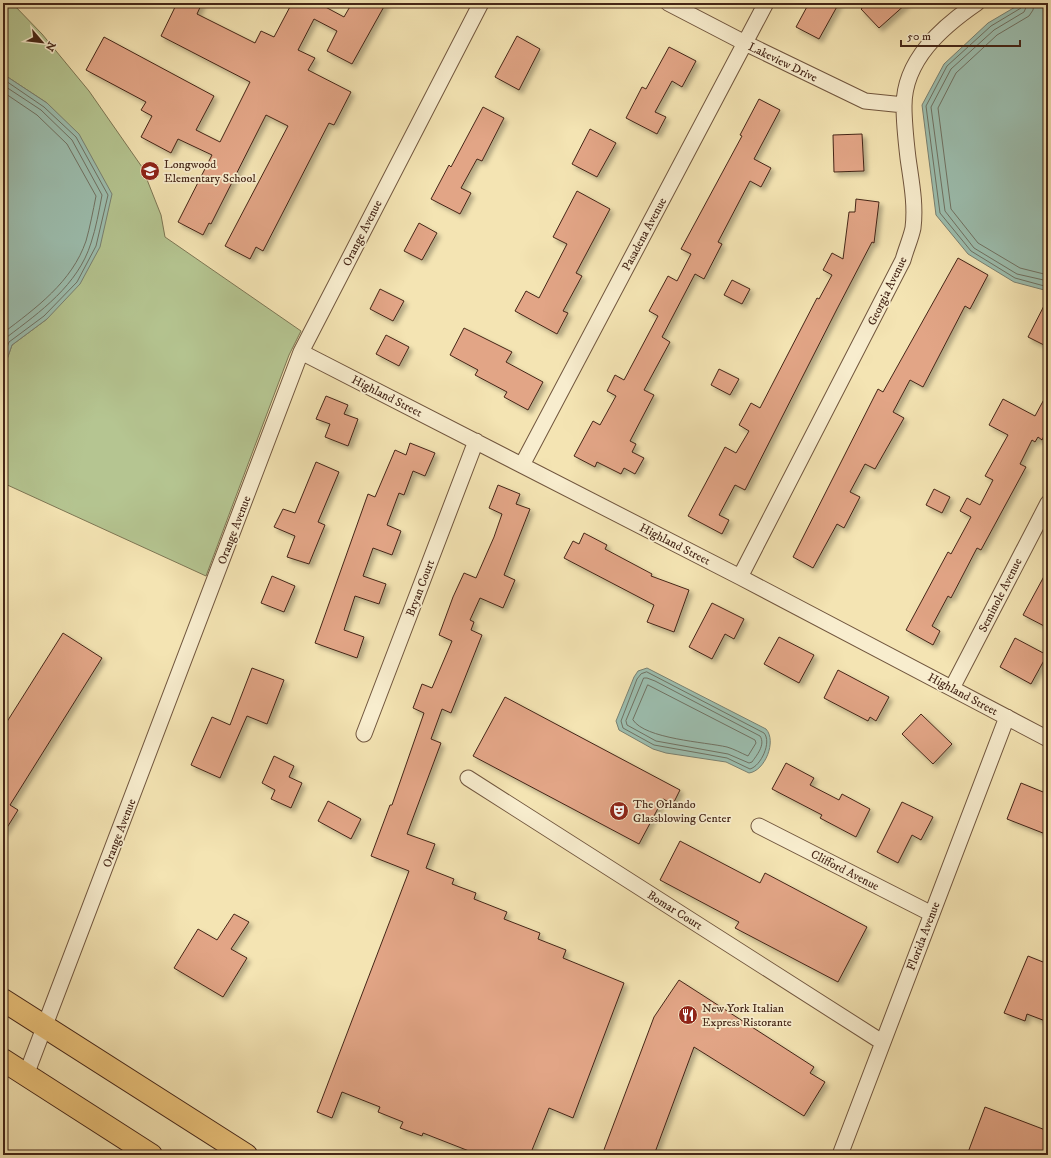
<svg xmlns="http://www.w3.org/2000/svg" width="1051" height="1158" font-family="'IM FELL DW Pica',serif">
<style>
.green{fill:#b5c591;stroke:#7d7654}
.water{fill:#9cbeaf;stroke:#798172}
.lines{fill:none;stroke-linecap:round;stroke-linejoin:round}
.shore{stroke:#707263;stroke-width:1}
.building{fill:#e2a586;stroke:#452617;filter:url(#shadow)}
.street-casing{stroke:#71563e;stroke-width:17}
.primary-casing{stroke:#452617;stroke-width:24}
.street{stroke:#f8edce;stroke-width:15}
.primary{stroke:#eac27a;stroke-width:22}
.labels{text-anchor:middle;stroke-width:3.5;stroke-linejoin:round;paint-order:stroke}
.street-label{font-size:12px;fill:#452617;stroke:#f8edce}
.poi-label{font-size:12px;fill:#452617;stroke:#f8edce;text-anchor:start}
</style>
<defs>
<filter id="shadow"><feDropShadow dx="3.5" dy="3.5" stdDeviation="2" flood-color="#0004"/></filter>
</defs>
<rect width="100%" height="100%" fill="#f4e4b3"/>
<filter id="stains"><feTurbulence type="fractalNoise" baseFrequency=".005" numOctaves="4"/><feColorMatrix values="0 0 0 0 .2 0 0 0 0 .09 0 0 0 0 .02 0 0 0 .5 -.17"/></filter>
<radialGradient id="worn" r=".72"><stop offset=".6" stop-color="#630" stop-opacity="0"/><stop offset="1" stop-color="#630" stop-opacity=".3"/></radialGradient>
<path class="green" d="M3,3H12L42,34L89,91L142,167L161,215L165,237L301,331L289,355L206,576L3,483V371L12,345L47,319V103L3,74Z"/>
<path class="water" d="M1022,3H1048V291L1014,282L968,254L936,215L922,105L944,64L988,23Z
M3,74L47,103L79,134L112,194L100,247L80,284L47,319L12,345L5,365L3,366Z
M647,668L766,729C777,741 765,771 749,773L726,762L666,753L653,749L619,730L616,721L634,677L638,671Z"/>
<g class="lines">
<path class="shore" d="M1023,3L1021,8L991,26L947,66L926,106L940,213L971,251L1015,278L1048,287
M1028,3L1024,12L994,30L951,69L931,107L945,211L974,248L1017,274L1048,281
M1034,3L1033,10L1029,16L997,35L956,73L938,108L951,209L978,243L1020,268L1048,275
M3,79L44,107L76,137L108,195L96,246L77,282L44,316L9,342L3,359
M3,85L41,110L72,140L102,195C99,211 96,228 91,243C78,285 40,312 7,337L3,343
M3,92L37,115L67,144L96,196C93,211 90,227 86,241C72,282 36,308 3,333
M647,672L764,733C772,742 761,766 750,769L727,758L654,745L623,728L621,721L637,679L641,674Z
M644,678H647L655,681L760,736C766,745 756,756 752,762L749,763L728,754L656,741L627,725L626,721Z
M648,685L755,740L756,743L748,756C741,753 734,749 727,747C705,742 645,739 633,720Z"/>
</g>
<path class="building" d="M177,3H202L197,14L255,43L261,31L274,37L292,3H318L344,17L352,3H386L352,64L327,51L337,31L314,19L298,50L315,58L308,70L351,92L334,125L329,123L263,251L256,247L250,259L225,246L288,126L266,115L211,224L209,223L203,235L178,222L212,155L178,139L171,153L141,137L152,116L141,110L146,102L86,70L104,37L214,96L196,130L220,142L250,82L161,36Z
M809,3H839L819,39L796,27Z
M868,3H907L879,28L861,9Z
M517,36L540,49L519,90L495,77Z
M669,47L696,61L682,87L672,81L655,112L666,117L657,134L626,118L642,87L646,89Z
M759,99L780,110L754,159L771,168L761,187L750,181L718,242L722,244L704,279L695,274L662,337L670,342L644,390L654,395L630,441L636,444L632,452L644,458L635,474L624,468L621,474L597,462L595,467L574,456L593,421L600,425L616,396L607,391L615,375L624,380L658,316L649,311L668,276L677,281L691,254L681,249L742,136L740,135Z
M483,107L504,118L482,161L477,159L461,188L471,193L460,214L431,199L449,165L451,167Z
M590,129L616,143L597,177L572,164Z
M862,134L864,171L834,172L833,135Z
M577,191L610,209L576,273L582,276L563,311L568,313L557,334L515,311L526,291L539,298L567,244L553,237Z
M856,199L879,202L874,243L872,242L837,309L745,490L735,485L719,515L729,520L722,534L688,516L725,447L736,453L749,431L739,425L751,403L760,408L817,298L819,299L832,275L823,270L832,253L843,259L849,212H855Z
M419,223L437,233L422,260L404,251Z
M958,258L988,275L970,309L965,306L923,387L910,380L893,412L904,418L875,469L865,464L850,492L860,497L844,528L837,524L813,568L793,557L878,389L883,392Z
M732,280L750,289L742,304L724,295Z
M380,289L404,301L393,321L370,309Z
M1048,298V347L1028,337Z
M464,328L512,352L506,362L543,382L528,410L504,397L507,392L475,375L478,370L450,355Z
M386,335L409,347L399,366L376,354Z
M719,369L739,379L730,395L711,385Z
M1048,392V428L1042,440L1038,437L1035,442L1032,440L1020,464L1026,467L981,550L977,548L951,598L948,596L932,626L940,631L933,645L906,630L948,552L951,554L971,517L960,511L967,498L980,505L993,480L985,476L1008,435L989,425L1003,399L1035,416Z
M326,396L348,405L344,414L358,419L348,446L325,437L330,424L316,419Z
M410,443L435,453L425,476L413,471L404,495L399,493L387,525L401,531L392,555L373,548L363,576L386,584L379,604L355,596L344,630L364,637L357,658L315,643L368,494L375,497L395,450L406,455Z
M316,462L339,472L318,522L325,525L309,564L287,557L295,536L274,527L283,509L295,513Z
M498,485L520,494L516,504L530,509L504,575L515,580L503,608L480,598L470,620L474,622L471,630L482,635L451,713L442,709L431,739L441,743L407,834L435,844L426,868L454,879L452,884L476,893L474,899L507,912L504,919L540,933L538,939L566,950L563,958L624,983L573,1118L549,1108L530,1155H468L469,1151L423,1133L422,1136L400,1128L403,1122L378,1112L380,1107L342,1092L332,1118L317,1112L409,871L371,856L390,805H392L424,713L413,708L422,684L432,688L452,641L439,635L453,597L464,573L476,578L494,537L502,514L489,508Z
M934,489L950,497L942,513L926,505Z
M584,533L607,545L605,549L652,574L651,576L689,590L674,632L647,622L654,605L564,558L573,541L579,544Z
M1048,569V628L1023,615Z
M272,576L295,586L284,612L261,603Z
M712,603L744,619L734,639L725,634L712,659L689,647Z
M63,633L102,658L10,805L18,810L3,834V728Z
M779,637L814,655L799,683L764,664Z
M1015,638L1047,655L1031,684L1000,667Z
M252,668L284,680L267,724L247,716L220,778L191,765L212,717L230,725Z
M838,670L889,697L876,721L870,717L868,721L824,698Z
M505,697L680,790L673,804L663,799L639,844L473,756Z
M921,714L952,744L933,764L902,734Z
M274,756L294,766L289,777L302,783L291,808L271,799L275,790L262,783Z
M786,763L814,778L810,785L839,800L842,794L870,809L856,837L820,818L822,815L772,789Z
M1021,783L1048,794V835L1007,819Z
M328,801L361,819L351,839L318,821Z
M902,802L933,817L921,840L912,835L898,863L877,852Z
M680,841L760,883L765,873L867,927L838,982L735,928L739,922L660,880Z
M234,914L249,922L231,949L247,958L223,997L174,968L198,929L217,940Z
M1028,956L1048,964V1022L1027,1014L1025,1021L1004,1013Z
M679,980L814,1067L810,1073L825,1082L804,1116L694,1047L654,1155H602L654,1017Z
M985,1107L1048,1131V1155H967Z"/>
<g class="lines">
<defs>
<path id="street" d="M668,3L745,43L865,101L904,105
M301,352L740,577L1048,739
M522,465L766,3
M740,577L903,260C906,249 911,238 913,228C916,204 911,180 908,158C906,141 904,123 904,106C904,60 942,27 977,3
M952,688L1048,503
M364,734L476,441
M468,778L882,1042
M759,826L932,914
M26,1075L301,352L481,3
M840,1155L1007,717"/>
<path id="primary" d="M3,1000L246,1155
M3,1060L151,1155"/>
</defs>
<use href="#street" class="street-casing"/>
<use href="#primary" class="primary-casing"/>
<use href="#street" class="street"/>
<use href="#primary" class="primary"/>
</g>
<defs>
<symbol id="school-disc" viewBox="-11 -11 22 22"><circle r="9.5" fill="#8f2418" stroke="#f8edce"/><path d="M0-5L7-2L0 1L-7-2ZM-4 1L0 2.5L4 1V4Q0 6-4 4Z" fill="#fff"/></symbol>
<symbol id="theatre-disc" viewBox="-11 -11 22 22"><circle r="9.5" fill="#8f2418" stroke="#f8edce"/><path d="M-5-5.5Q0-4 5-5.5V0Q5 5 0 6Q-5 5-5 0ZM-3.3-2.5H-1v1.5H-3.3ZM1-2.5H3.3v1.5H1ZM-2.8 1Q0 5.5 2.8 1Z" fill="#fff"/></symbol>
<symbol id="restaurant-disc" viewBox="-11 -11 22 22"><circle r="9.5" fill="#8f2418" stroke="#f8edce"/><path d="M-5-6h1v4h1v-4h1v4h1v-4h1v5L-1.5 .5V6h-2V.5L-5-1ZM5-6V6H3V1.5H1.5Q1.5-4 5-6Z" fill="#fff"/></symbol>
</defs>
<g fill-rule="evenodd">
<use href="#school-disc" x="139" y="160" width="22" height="22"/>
<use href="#theatre-disc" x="608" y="800" width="22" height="22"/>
<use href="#restaurant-disc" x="677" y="1004" width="22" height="22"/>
</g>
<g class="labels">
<g class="street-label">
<text transform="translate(783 62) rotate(26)" y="4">Lakeview Drive</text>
<text transform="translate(362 233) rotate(-63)" y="4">Orange Avenue</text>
<text transform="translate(644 234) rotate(-62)" y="4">Pasadena Avenue</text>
<text transform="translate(887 291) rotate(-64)" y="4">Georgia Avenue</text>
<text transform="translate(387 396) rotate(27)" y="4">Highland Street</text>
<text transform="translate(234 530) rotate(-69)" y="4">Orange Avenue</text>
<text transform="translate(675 544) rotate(27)" y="4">Highland Street</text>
<text transform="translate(420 588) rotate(-69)" y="4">Bryan Court</text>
<text transform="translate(1000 595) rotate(-63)" y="4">Seminole Avenue</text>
<text transform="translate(963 694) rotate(28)" y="4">Highland Street</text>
<text transform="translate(119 833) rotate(-69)" y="4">Orange Avenue</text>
<text transform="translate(845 870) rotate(27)" y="4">Clifford Avenue</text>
<text transform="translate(675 910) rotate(32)" y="4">Bomar Court</text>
<text transform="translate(923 936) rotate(-69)" y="4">Florida Avenue</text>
</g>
<g class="poi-label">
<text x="164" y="168">Longwood<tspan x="164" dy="14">Elementary School</tspan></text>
<text x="633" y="808">The Orlando<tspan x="633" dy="14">Glassblowing Center</tspan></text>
<text x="702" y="1012">New York Italian<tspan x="702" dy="14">Express Ristorante</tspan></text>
</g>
</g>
<rect width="1051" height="1158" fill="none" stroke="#f4e4b3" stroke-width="16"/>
<rect x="4" y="4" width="1043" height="1150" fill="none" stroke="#452617" stroke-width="2"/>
<rect x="8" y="8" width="1035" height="1142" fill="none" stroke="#452617"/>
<g transform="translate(42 42) rotate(118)" stroke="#f8edce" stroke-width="3" paint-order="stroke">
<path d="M0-3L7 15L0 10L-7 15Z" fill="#452617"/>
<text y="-6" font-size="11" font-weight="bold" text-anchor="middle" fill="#452617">N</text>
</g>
<path d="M901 40v6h119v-6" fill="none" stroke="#452617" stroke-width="2"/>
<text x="907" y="40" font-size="12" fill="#452617" stroke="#f8edce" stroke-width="3" paint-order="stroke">50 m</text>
<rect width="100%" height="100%" filter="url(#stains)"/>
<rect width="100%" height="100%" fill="url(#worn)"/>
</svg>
